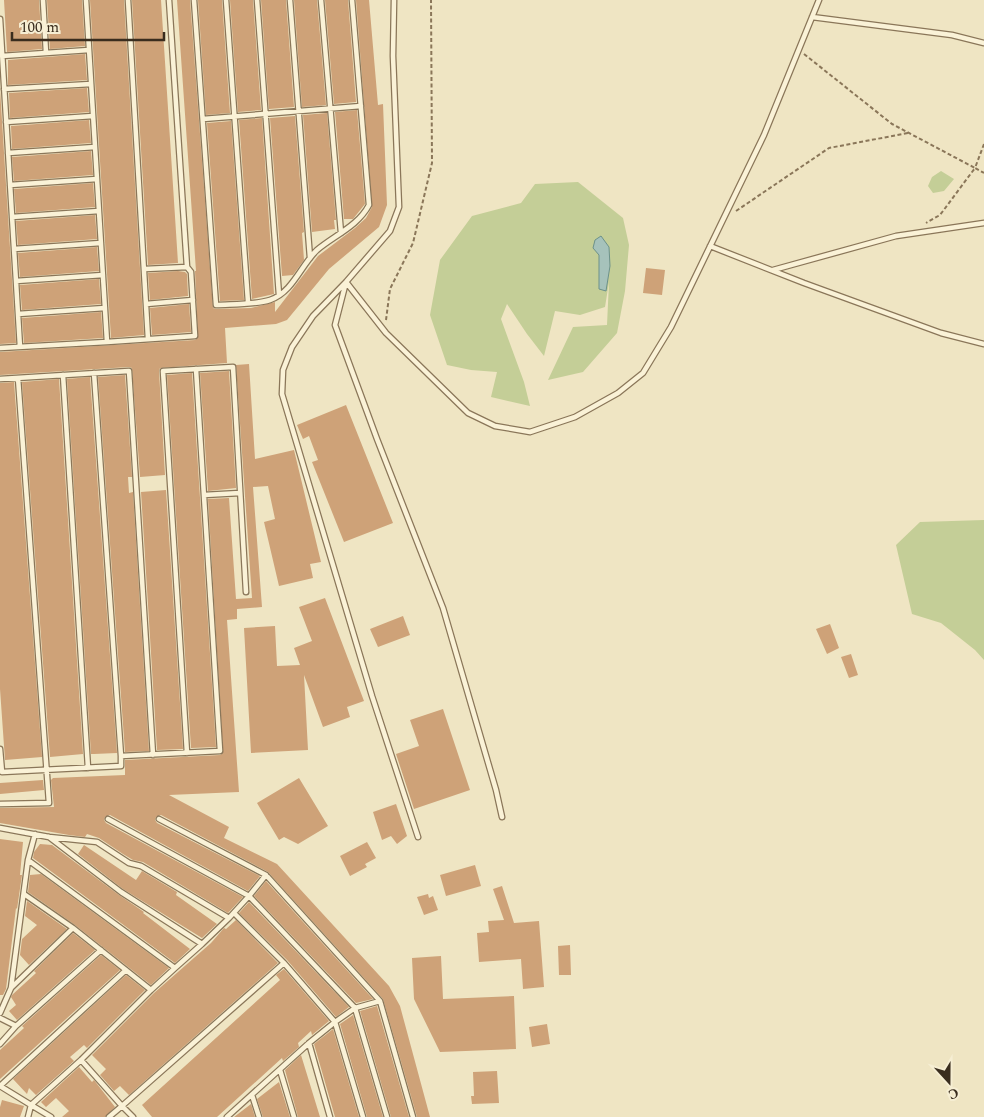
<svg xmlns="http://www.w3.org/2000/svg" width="984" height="1117" font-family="Spectral,serif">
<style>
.green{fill:#c4ce97}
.water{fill:#a6c2bb;stroke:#6c918a}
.building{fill:#cea278}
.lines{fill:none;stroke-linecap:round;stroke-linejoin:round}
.service-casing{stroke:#8a7659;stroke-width:7}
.path{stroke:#8a7659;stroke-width:2;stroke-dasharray:4 2.5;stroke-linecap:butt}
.service{stroke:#faf2d7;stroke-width:4.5}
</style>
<rect width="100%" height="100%" fill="#efe5c3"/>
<path class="green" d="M941,171L954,179L944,191L933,193L928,186L932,177Z
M578,182L623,218L629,245L625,291L617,333L583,372L548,380L573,327L607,325L609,282L605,307L580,315L555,311L544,356L527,334L507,304L501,319L524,382L530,406L491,397L497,372L471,370L447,365L430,315L440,260L472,216L521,203L535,184Z
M984,520V660L975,650L941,623L912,614L896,545L920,522Z"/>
<path class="water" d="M601,236L609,247L610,266L606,291L599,289V255L593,248L595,240Z"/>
<path class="building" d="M4,0H39L42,49L7,52Z
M47,0H82L85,46L50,49Z
M90,0H124L144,335L111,338Z
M132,0H161L178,263L148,265Z
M177,0H190L213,308L216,309L251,308L275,302V312L318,256L355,228L366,218L372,207L356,0H369L378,105L383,104L387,205L379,227L329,269L287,320L276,324L225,328L227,363L160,368L159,371L165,475L140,477L132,368L129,367L0,375V352L195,340L198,338L195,271H196Z
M198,0H222L230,113L206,115Z
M230,0H253L261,110L238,112Z
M261,0H286L294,107L269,109Z
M294,0H317L326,105L302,107Z
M325,0H348L356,102L334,104Z
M85,54L87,80L8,85V60Z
M87,88L89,112L10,118L9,93Z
M0,89L16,343L0,344Z
M357,110L365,204L353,219H344L335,112Z
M327,113L336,220H334L335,229L312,232L303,115Z
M295,116L304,232L302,233L304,260L293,275L282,276L270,118Z
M262,118L274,294L252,299L239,120Z
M89,120L91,143L12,149L11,126Z
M231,121L244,300L220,301L207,123Z
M91,151L93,175L14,181L12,157Z
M93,183L95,207L16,213L14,189Z
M95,215L97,239L18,245L16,221Z
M97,247L99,271L20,277L18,253Z
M646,268L665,270L662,295L643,293Z
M178,271L185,272L187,274L188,296L150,300L148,273Z
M99,279L101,304L22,310L20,285Z
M189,304L191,332L152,335L150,308Z
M101,312L103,338L24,343L22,318Z
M249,364L255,459L294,450L321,562L310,564L313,578L279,586L264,522L275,519L268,486L253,487L262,607L237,609V619L227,620L239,792L169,795L229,827L224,838L277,864L389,986L400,1006L430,1117H417L383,999L268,872L161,815L156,817L155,820L157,823L260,876L248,891L110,815L105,817L104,820L106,823L243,897L228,913L143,862L133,860L123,854L99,838L87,834L85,837L69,835L0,823V808L54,807L51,780L53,778L125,775V760L220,755L223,753L208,499L229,498L236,599L252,598L236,365Z
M229,371L236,488L208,491L200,373Z
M192,373L216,747L191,748L167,375Z
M125,375L132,477H128L129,493L133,492L149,751L125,752L98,377Z
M90,377L117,753L94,754H91L67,379Z
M59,379L83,754L50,757L22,382Z
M14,382L42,757L5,760L0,689V383Z
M346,405L393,523L344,542L312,462L318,460L309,436L303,439L297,425Z
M166,490L183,749L157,750L141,492Z
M325,598L364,701L347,707L350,717L323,727L304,675L308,750L251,753L244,628L275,626L277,666L300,665L294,648L312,641L299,607Z
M403,616L410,635L378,647L370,629Z
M830,624L839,648L827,654L816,629Z
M851,654L858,675L849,678L841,657Z
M443,709L470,790L414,809L396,754L419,746L410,720Z
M299,778L328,826L298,844L284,837L279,840L257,803Z
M43,780L44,790L0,794V783Z
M396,804L407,836L397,844L391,836L382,840L373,812Z
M0,839L23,842L20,875H22L17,909L16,908L6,989L3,995H0Z
M367,842L376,858L365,864L367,867L350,876L340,856Z
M40,844L52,845L119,895L144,912L143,913L190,949L175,963L33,858L34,852Z
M84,845L136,880L142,871L177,892L176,895L217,924L202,938L123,889L78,854Z
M475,865L481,886L446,896L440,875Z
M41,874L169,968L151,985L75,925L28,892L30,875Z
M266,881L373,999L356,1003L254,896Z
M502,886L514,923L539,921L544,987L523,989L521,959L479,962L477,933L489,932L488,921L504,920L493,889Z
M428,894L429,898L433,896L438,910L424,915L417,897Z
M27,901L67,929L29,965L20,955L22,939L37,925L25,916Z
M249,902L349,1007L336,1017L287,960L239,913Z
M236,920L278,963L129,1095L120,1086L114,1091L100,1075L106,1069L92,1055L154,993L211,943L224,928L226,929Z
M73,933L95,950L17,1020L9,1011L16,1005L11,997L12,995L36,973L34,971Z
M570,945L571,975H559L558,946Z
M101,955L120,970L0,1079V1050L24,1028L22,1026Z
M441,956L443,999L514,996L516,1049L440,1052L414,999L412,958Z
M284,969L329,1021L312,1035L311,1031L298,1043L299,1047L283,1061L282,1058L217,1117H152L142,1105L280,980L276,975Z
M126,975L145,990L87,1048L84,1045L70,1057L74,1061L36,1095L29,1088L27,1094L13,1079Z
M377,1006L409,1117H391L360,1011Z
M353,1015L383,1117H367L340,1024Z
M547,1024L550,1044L532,1047L529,1027Z
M333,1029L359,1117H335L314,1044Z
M301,1055L320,1117H298L285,1070Z
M79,1067L92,1082L94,1080L115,1107L105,1117H62L69,1111L56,1098L46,1107L41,1102Z
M497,1071L499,1103L472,1104L471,1096H474L473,1072Z
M279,1082L290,1117H263L257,1099Z
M2,1100L24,1106L20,1117H0V1107Z
M251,1104L255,1117H234Z"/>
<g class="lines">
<defs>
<path id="service" d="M43,0L46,53
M128,0L148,339
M169,0L187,267
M194,0L216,305C232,304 255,305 270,300C293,292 301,265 317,250C335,235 358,226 369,205L352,0
M226,0L248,302
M257,0L279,295
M290,0L310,258
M321,0L341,233
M394,0L393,56L399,207L390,231L346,282L313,316L292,347L283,370L282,394L372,696L418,837
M812,17L952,35L984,43
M0,19L20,347
M2,56L89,50
M4,89L91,84
M203,119L361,106
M6,122L93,116
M8,153L95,147
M10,185L97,179
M12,217L99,211
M710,246L804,283L941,333L984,344
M14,249L101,243
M773,270L896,236L984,223
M16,281L103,275
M146,304L193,300
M18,314L105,308
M107,342L195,336L191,272L187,267L145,269
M0,348L107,342L86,0
M94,373L121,756
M63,375L88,768
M0,379L129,371L153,755
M204,495L240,493
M0,749L2,772L121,766V756L220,751L196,369
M187,753L163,371L233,367L246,592
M0,804L49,803L18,378
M502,817L496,790L443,608L377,439L335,325L346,282L386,333L468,413L495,426L530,432L575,417L618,393L643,373L671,327L764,135L819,0
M108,819L249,896L266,875
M159,819L266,875L380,1001L413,1117
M0,828L49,837L97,842L129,863L141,866L229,918L249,896L355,1008L387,1117
M35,834L28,860L175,968L202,944
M49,837L121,892L202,944L229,918
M24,894L73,928L11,988L28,860
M234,913L284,963L335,1022L363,1117
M73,928L151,990L175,968
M0,1013L11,988
M0,1018L16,1026L101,950
M309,1043L330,1117
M0,1044L16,1026
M81,1060L122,1106L284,963
M280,1070L294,1117
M0,1086L31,1105L81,1060L151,990
M0,1086L126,970
M252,1095L259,1117
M28,1117L31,1105L51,1117
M109,1117L122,1106L133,1117
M227,1117L309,1043L335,1022L355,1008L380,1001"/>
</defs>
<use href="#service" class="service-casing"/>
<path class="path" d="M804,54L892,124L975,168L940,215L926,223
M984,144L975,168L984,173
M736,211L829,148L908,133
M386,320L390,289L413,243L432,163L431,0"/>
<use href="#service" class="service"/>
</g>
<g transform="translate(949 1082) rotate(159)" stroke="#f6eed3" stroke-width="4" paint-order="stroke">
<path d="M0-4L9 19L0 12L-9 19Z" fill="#3a2d1e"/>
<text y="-8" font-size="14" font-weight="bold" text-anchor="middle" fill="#3a2d1e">С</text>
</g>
<path d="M12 32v8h152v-8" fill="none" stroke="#3a2d1e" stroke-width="2.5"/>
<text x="20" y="32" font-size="15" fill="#3a2d1e" stroke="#f6eed3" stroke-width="4" paint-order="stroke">100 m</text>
</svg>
